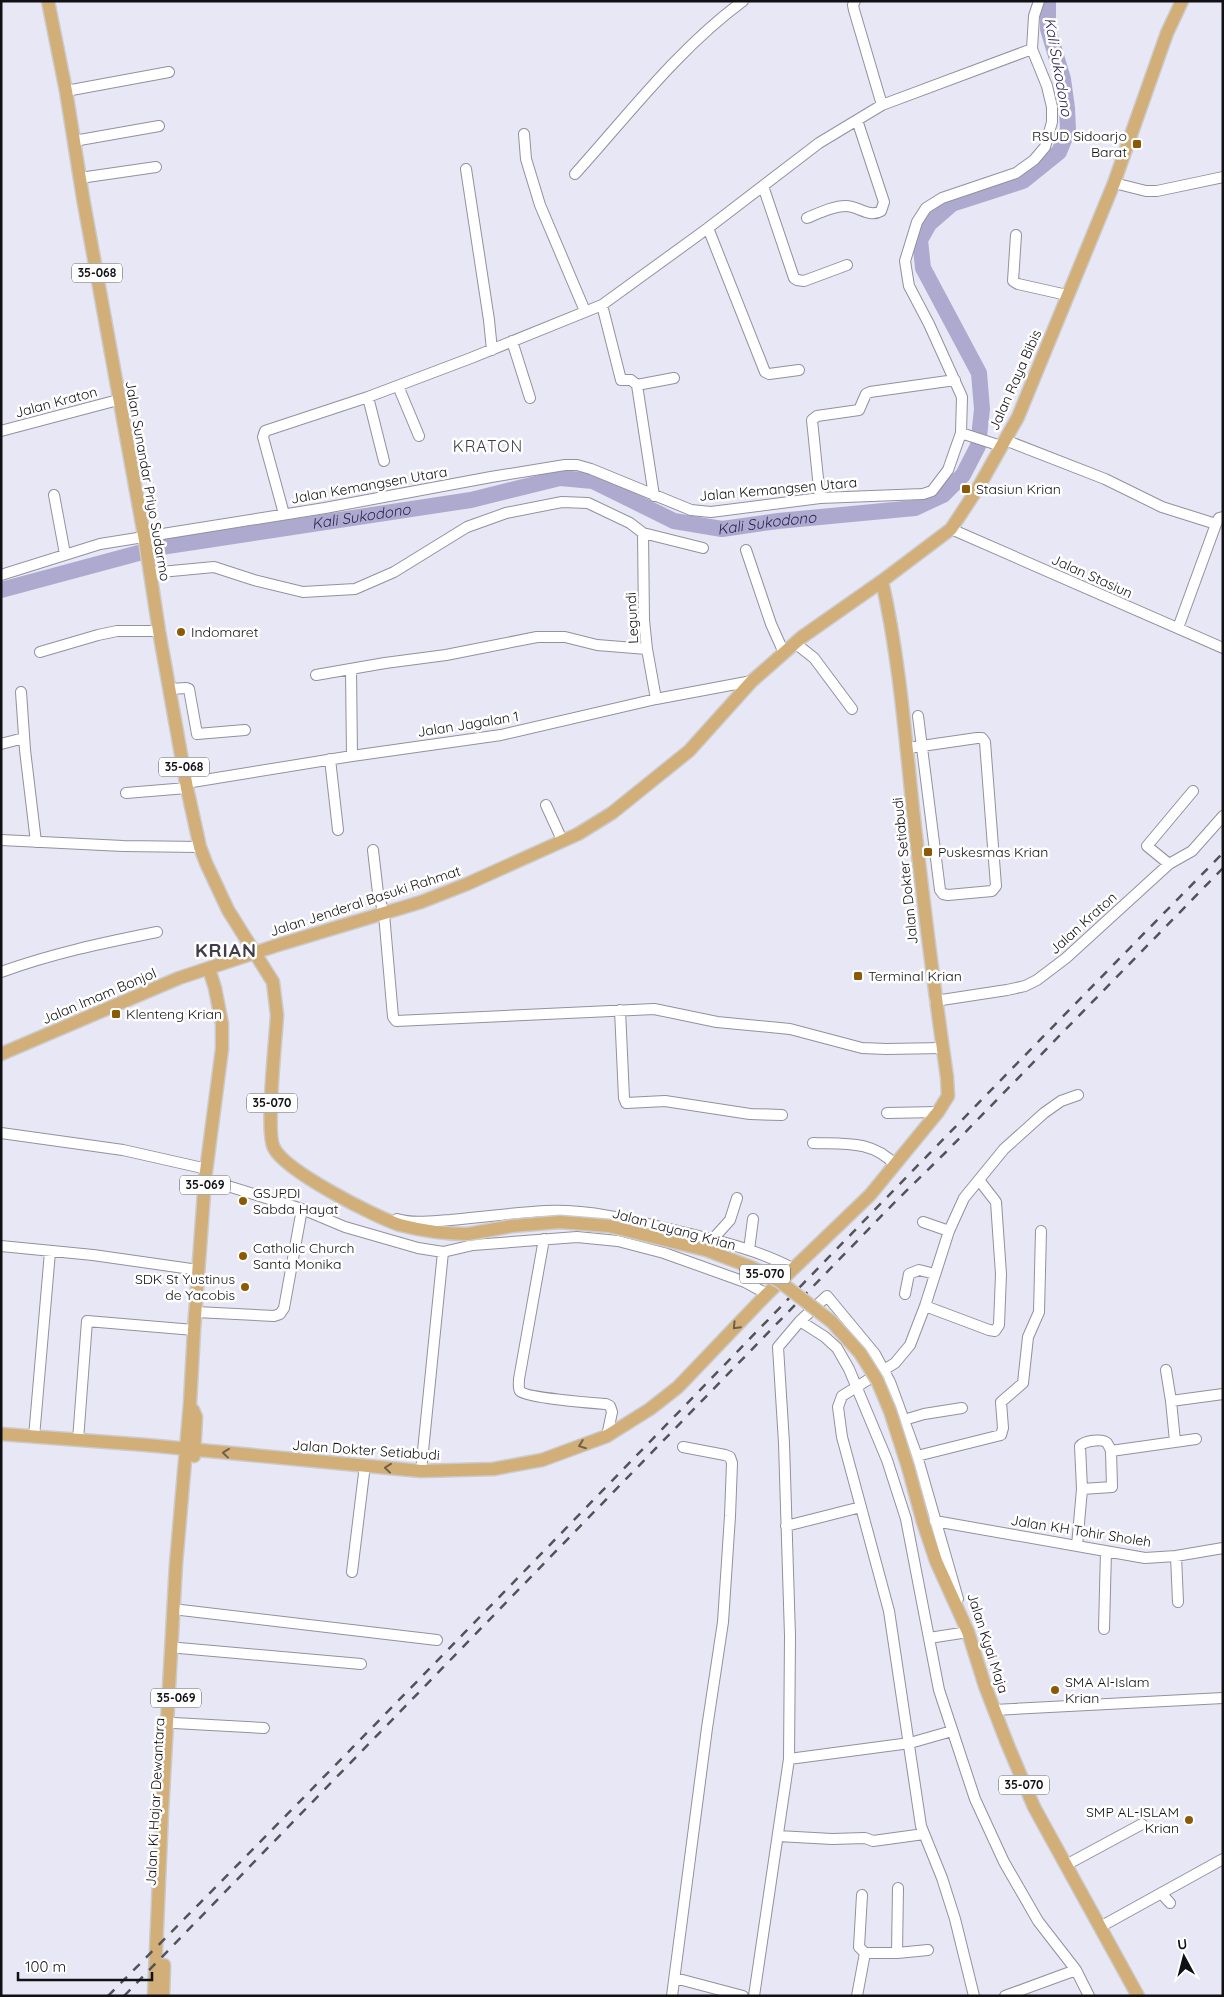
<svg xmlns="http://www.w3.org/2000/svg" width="1224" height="1997" font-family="Quicksand,sans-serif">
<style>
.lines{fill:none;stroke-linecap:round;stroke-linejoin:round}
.river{stroke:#aeaacf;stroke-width:16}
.minor-casing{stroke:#92919e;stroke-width:12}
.major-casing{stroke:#cbcbcc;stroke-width:15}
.minor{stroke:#fff;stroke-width:10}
.major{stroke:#d2af78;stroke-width:12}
.rail{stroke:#525259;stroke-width:2.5;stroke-dasharray:9 9;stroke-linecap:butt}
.major-bridge-casing{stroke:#cbcbcc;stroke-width:15;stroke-linecap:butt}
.major-bridge{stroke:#d2af78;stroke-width:12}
.oneway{stroke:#726046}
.poi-dot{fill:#8c5a04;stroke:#fff;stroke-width:2}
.labels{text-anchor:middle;stroke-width:5;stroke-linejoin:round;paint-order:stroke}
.shield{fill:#fff;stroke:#58585b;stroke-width:1}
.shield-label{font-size:12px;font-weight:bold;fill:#111115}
.poi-label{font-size:14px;fill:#111115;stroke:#fff;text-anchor:start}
.street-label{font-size:14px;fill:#111115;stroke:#fff}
.water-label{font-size:15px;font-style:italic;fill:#2d2453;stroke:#fff}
.quarter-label{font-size:16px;letter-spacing:1px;fill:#3e3d48;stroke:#fff}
.district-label{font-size:19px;font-weight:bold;letter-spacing:1px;fill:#3e3d48;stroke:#fff}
</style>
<rect width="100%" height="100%" fill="#e8e7f5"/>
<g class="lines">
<path class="river" id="s1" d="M1,590L161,547L471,500L560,478L593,481L674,521L722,529L778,521L915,508L943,495L963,475L978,446L982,409L979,373L923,268L920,240L929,224L952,204L1023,181L1059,152L1068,130L1067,108L1063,79L1048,29V1"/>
<defs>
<path id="minor" d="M855,1L853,5L854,10L882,105
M66,91L169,72
M524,134L526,159L540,205L585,311
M74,141L159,126
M466,169L489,320L492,350
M575,174C629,114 678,49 743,1
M80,178L156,167
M1114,183L1146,191H1157L1223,177
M763,186L794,278L797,280L804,281L847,265
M807,218C819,213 833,206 846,206C858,206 869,218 881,211L884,202L857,120
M708,228L765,372L769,374L799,370
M1016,235L1013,281L1018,284L1067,295
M602,305L621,380H631L637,385
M512,341L530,398
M398,386L419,436
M368,397L384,461
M1,431L118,400
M961,433L1001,446
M1005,440L1105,479L1162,507L1216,524
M54,495L65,554
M654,496L637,385L674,378
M820,498L812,420L817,416L859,410L866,394L870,392L955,380
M284,514L263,437L265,431L368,397L471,358L602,305L708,228L819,143L882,105L1032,49
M951,529L1223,648
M643,533L644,620L647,649L656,699
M746,550L771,624L784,653
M150,573L214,567L254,580L303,592L355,589L394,572L467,527L506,513L562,502L588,503L630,523L643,533L703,548
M1,575L100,544L325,508L491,477L565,465H577L591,469L691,510L711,512L820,498L923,494L932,491L948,470L961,433L962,397L929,324L909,286L905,261L917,222L926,208L942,198L1016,173L1034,160L1045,147L1052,122V107L1047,86L1032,49L1034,16L1039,1
M1178,628L1216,524L1219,518L1223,517
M795,643L814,658L852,709
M40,652L98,635L117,631H159
M351,669L352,756
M316,675L385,663L446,655L537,637H565L597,645L647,649
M170,689L186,688L189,689L197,734L245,730
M21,692L25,750L36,842
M1,744L24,738
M908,748L977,738H982L985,742L996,886L992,891L948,895L943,894L940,890L918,716
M330,759L338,830
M186,783L352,756L501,735L656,699L752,681
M126,793L187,788
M546,805L562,840
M1,840L123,846L200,847
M373,850L378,893L384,914L393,1017L396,1021L654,1009L717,1022L790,1029L862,1048L886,1049L943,1048
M1169,864L1147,846L1193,791
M1,972C54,953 102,943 157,932
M935,1001L1007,990L1025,986L1037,980L1066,958L1169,864L1192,851L1223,816
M620,1010L624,1098L626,1103L665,1101L750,1114L782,1115
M887,1113L938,1112
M1,1133L123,1150L207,1169
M813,1143C843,1144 873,1140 895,1165
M205,1179L302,1209L345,1227L418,1248L443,1252L473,1245L577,1237L618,1241L664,1253L745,1282L767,1294
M397,1219C414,1224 433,1221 450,1220C482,1217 513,1213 545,1211C593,1209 640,1222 686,1233C723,1242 761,1251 794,1269
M923,1222L949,1231
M544,1239L519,1379C519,1383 518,1388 520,1391C526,1398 593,1403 606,1404L610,1406L612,1412L607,1436
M712,1240L730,1220L737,1198
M1,1246L93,1255L198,1270
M749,1250L753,1219
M905,1294L909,1274L919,1270L935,1274
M925,1306L989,1330L995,1331L999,1325L1001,1274L996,1202L979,1180
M196,1312L274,1316L280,1314L284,1308L302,1209
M800,1321L825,1337L837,1348L849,1369L887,1460L906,1519L939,1690L975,1799L1004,1862L1038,1921L1076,1970L1089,1996
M1166,1370L1171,1401L1175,1441
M1171,1401L1223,1394
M904,1420L924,1414L962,1408
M34,1437L50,1252
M78,1440L87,1321L194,1330
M917,1456L1001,1435L1003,1428L1001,1402L1023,1383L1028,1337L1039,1312L1041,1231
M421,1471L443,1252
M1082,1489L1112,1487L1111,1451L1196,1439
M935,1521L1145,1558L1176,1556L1223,1548
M786,1526L861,1507
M1077,1546L1082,1489L1080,1446C1084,1441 1102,1438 1107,1443C1109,1446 1110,1448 1111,1451
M1176,1556L1178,1602
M352,1572L365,1465
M181,1610L437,1640
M1104,1629L1106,1551
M929,1638L968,1632L966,1625
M179,1648L361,1664
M994,1710L1223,1698
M174,1723L264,1728
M789,1759L910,1743L952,1731
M778,1836L832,1839L865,1838L873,1841L924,1834
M1066,1865L1142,1824
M1161,1893L1170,1903
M862,1895L859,1947L865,1953H897L898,1888
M1100,1927L1223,1859
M897,1953L928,1950
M675,1978L743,1996
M672,1996L707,1728L723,1622L730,1516L732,1463L730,1457L725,1455L683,1447
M754,1996L789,1759L790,1636L784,1443L778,1347L800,1321L827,1296L875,1354L890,1382L917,1456L958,1599
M857,1996L865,1953
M974,1996L955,1919L942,1878L921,1826L889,1611L842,1437L838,1407L842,1396L895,1363L910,1345L925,1306L949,1231L964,1198L1004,1149L1044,1113L1061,1101L1078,1095
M1005,1996L1076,1970"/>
<path id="major" d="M48,1L66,91L83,198L146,546L159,631L187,788L200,847L206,863L228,910L273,982L277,1015C276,1039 265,1132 274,1148C285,1171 375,1217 400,1225C423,1231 445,1234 468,1234
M1,1054L179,978L278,945L421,902L467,884L578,834L612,813L689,751L752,681L802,637L882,581L951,529L978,488L1018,417L1114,183L1167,33L1182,1
M193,1410L196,1417L194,1456
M1,1434L146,1445L421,1471L493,1469L542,1460L607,1436L650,1409L678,1387L767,1294L870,1195L938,1112L948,1096L947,1077C934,988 923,899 913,810C905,734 899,656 882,581
M923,1522L936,1561L968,1632L985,1686L1007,1743L1034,1807L1138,1996
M154,1996L162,1811L176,1564L190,1403L194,1330L205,1179L222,1049V1024L215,988L209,969
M163,1996L164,1965"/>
</defs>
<use href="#minor" class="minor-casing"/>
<use href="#major" class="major-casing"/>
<use href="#minor" class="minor"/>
<use href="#major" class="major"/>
<path class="rail" d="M108,1996C483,1618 850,1232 1223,853
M124,1996L895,1202L946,1152L1223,868"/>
<defs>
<path id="major-bridge" d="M468,1234L512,1226L560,1222L609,1226L706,1250L751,1267L779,1281L832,1322L860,1353L877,1380L890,1411L908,1467L923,1522"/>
</defs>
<use href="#major-bridge" class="major-bridge-casing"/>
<use href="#major-bridge" class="major-bridge"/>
</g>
<defs><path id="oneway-chevron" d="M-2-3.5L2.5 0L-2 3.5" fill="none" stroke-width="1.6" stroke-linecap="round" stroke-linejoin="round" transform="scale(1.25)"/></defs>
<g class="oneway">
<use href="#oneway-chevron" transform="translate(736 1326) rotate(134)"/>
<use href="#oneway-chevron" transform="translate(582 1445) rotate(159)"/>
<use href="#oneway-chevron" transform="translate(226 1453) rotate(-174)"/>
<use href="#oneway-chevron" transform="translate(388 1468) rotate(-174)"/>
</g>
<g class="poi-dot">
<rect x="1132" y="139" width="10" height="10" rx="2.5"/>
<rect x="961" y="484" width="10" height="10" rx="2.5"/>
<circle cx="181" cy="632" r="5"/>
<rect x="923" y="847" width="10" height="10" rx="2.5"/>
<rect x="853" y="971" width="10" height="10" rx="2.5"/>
<rect x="111" y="1009" width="10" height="10" rx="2.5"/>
<circle cx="243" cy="1201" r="5"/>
<circle cx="243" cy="1256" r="5"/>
<circle cx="245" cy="1287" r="5"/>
<circle cx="1055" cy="1690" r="5"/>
<circle cx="1189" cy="1820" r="5"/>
</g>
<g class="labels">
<g class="shield">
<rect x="72" y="263.5" width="50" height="19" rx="4"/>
<rect x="159" y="757.5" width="50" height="19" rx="4"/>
<rect x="247" y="1093.5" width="50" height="19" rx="4"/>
<rect x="180" y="1175.5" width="50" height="19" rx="4"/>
<rect x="740" y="1264.5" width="50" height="19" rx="4"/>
<rect x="151" y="1688.5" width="50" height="19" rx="4"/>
<rect x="999" y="1775.5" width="50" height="19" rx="4"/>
</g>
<g class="shield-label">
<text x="97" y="277">35-068</text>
<text x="184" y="771">35-068</text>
<text x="272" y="1107">35-070</text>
<text x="205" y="1189">35-069</text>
<text x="765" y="1278">35-070</text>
<text x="176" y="1702">35-069</text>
<text x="1024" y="1789">35-070</text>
</g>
<g class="poi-label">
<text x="1127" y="141" text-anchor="end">RSUD Sidoarjo<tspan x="1127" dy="16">Barat</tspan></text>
<text x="976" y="494">Stasiun Krian</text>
<text x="191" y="637">Indomaret</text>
<text x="938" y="857">Puskesmas Krian</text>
<text x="868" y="981">Terminal Krian</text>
<text x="126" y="1019">Klenteng Krian</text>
<text x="253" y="1198">GSJPDI<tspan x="253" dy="16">Sabda Hayat</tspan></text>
<text x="253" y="1253">Catholic Church<tspan x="253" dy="16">Santa Monika</tspan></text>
<text x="235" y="1284" text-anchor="end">SDK St Yustinus<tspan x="235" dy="16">de Yacobis</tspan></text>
<text x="1065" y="1687">SMA Al-Islam<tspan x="1065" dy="16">Krian</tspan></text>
<text x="1179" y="1817" text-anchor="end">SMP AL-ISLAM<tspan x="1179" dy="16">Krian</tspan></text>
</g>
<g class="street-label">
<text transform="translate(1015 380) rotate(-66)" y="5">Jalan Raya Bibis</text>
<text transform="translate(56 402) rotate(-15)" y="5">Jalan Kraton</text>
<text transform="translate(148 481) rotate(80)" y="5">Jalan Sunandar Priyo Sudarmo</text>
<text transform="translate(369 485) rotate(-10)" y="5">Jalan Kemangsen Utara</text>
<text transform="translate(778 489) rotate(-5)" y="5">Jalan Kemangsen Utara</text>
<text transform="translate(1092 576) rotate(24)" y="5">Jalan Stasiun</text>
<text transform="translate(632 618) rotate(-93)" y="5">Legundi</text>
<text transform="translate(468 724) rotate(-9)" y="5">Jalan Jagalan 1</text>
<text transform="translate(905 871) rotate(-96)" y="5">Jalan Dokter Setiabudi</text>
<text transform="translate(365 901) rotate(-18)" y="5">Jalan Jenderal Basuki Rahmat</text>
<text transform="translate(1083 923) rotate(-42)" y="5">Jalan Kraton</text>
<text transform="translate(99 996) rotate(-23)" y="5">Jalan Imam Bonjol</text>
<text transform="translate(674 1229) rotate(15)" y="5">Jalan Layang Krian</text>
<text transform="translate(366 1450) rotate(4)" y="5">Jalan Dokter Setiabudi</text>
<text transform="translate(1081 1531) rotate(9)" y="5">Jalan KH Tohir Sholeh</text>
<text transform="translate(988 1643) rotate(72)" y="5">Jalan Kyai Maja</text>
<text transform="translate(155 1802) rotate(-87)" y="5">Jalan Ki Hajar Dewantara</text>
</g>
<g class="water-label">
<text transform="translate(1058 67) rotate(80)" y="5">Kali Sukodono</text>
<text dy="5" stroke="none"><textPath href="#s1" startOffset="368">Kali Sukodono</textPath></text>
<text dy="5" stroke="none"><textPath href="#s1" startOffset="788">Kali Sukodono</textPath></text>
</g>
<g class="quarter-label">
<text x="488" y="452">KRATON</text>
</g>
<g class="district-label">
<text x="226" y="957">KRIAN</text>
</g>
</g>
<rect width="1224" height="1997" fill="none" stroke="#111115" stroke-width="5"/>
<g transform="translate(1184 1957) rotate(353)" stroke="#ffffff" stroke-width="4" paint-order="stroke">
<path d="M0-4L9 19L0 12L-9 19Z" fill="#111115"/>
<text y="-8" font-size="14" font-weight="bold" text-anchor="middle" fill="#111115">U</text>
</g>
<path d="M18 1972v8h134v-8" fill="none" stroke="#111115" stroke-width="2.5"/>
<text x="25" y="1972" font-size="15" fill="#111115" stroke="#ffffff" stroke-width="4" paint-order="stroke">100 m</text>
</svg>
